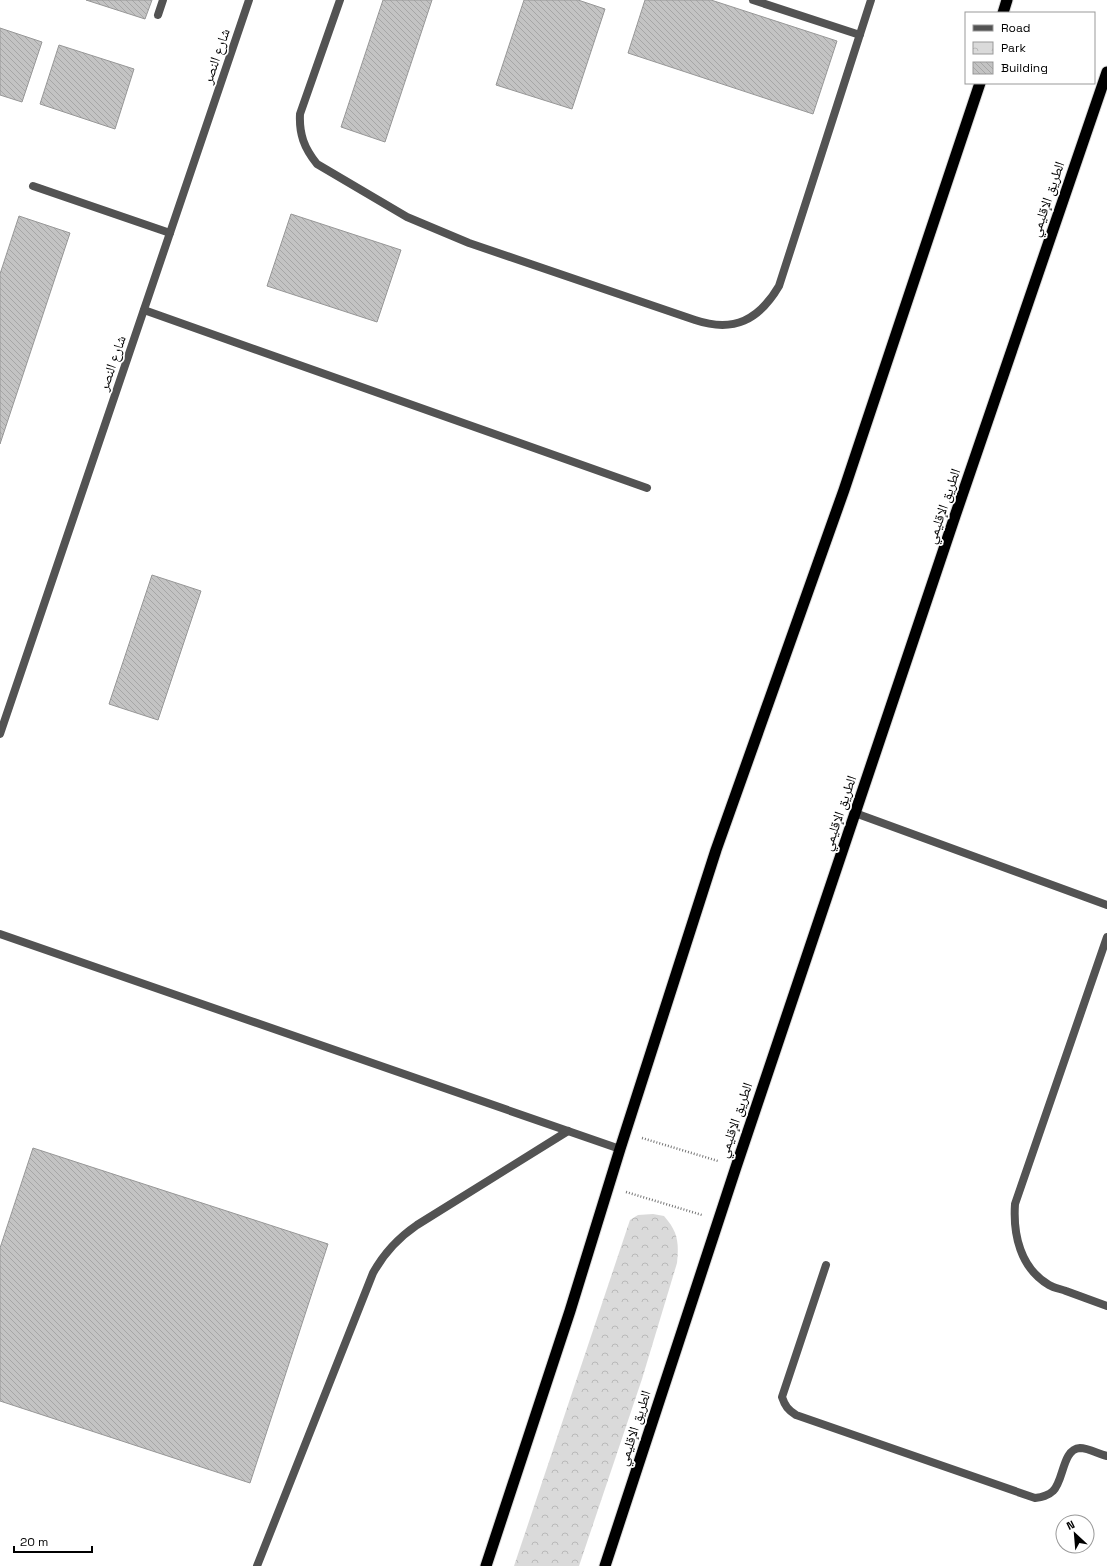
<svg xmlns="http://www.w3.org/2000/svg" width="1107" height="1566" font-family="'Space Grotesk','Noto Naskh Arabic',sans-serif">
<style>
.park{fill:url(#park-crowns)}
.building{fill:url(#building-back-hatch);stroke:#979797}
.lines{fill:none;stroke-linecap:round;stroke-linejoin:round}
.trunk-casing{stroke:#dbdbdb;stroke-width:13}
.path{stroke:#757575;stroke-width:2.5;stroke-dasharray:1 2;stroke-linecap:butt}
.service{stroke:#535353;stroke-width:8}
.minor{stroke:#535353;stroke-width:8}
.trunk{stroke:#000;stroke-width:11}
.labels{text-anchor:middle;stroke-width:3.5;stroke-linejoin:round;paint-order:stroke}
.street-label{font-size:14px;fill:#000;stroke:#fff}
</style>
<defs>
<pattern id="park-crowns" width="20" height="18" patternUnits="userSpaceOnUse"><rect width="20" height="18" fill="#dadada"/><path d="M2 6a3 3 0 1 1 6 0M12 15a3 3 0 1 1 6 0" fill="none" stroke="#b9b9b9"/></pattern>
<pattern id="building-back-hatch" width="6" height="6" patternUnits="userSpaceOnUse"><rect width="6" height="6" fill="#c3c3c3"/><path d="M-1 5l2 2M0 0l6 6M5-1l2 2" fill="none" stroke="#a6a6a6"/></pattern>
</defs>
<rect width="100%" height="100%" fill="#fff"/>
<path class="park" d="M653,1214L664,1216C678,1232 679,1242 677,1263L642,1379L579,1566H514L630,1220L638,1215Z"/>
<path class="building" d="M86,0H152L145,19Z
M383,0H432L385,142L341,127Z
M524,0H578L605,9L572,109L496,85Z
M645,0H711L837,41L813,114L628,53Z
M0,28L42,42L22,102L0,95Z
M59,45L134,69L115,129L40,104Z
M291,214L401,250L377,322L267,286Z
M19,216L70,233L0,444V274Z
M152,575L201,591L158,720L109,704Z
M33,1148L328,1244L250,1483L0,1401V1248Z"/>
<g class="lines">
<defs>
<path id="trunk" d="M1003,13L1007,0
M486,1566L570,1311L620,1149L716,850L844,490L980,83
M605,1566L736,1167L955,516L1107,72"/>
</defs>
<use href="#trunk" class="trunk-casing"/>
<path class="path" d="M642,1138L718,1161
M626,1192L702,1215"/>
<path class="service" d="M340,0L300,114C299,134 304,148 317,164L407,217L469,243L695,320C734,333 759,320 779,286L871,0
M753,0L860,35
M158,15L163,0
M33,186L170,233
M144,310L647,488
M855,813L1107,905
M1107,937L1015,1204C1013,1234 1020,1268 1049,1285C1054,1288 1061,1289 1066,1291C1080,1296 1093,1301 1107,1306
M826,1265L782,1397C785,1406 788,1410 796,1415L1035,1498C1042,1497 1048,1496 1053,1491C1064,1481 1062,1449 1080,1448C1088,1448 1099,1454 1107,1456
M257,1566L373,1273C384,1253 398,1238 417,1225L568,1131"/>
<path class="minor" d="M0,734L249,0
M0,934L620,1149"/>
<use href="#trunk" class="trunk"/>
</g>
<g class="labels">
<g class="street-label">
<text transform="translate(216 56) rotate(-71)" y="5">شارع النصر</text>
<text transform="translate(1047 199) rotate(-71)" y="5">الطريق الإقليمي</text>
<text transform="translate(112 363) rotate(-71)" y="5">شارع النصر</text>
<text transform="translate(943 506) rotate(-71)" y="5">الطريق الإقليمي</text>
<text transform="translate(839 813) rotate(-71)" y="5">الطريق الإقليمي</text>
<text transform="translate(735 1120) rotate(-71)" y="5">الطريق الإقليمي</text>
<text transform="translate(634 1428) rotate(-72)" y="5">الطريق الإقليمي</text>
</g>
</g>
<rect x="965" y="12" width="130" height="72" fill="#ffffff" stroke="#999999"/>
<rect x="973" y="25" width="20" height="6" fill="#535353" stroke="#999999"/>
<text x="1001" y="32" font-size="12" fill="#000000">Road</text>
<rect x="973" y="42" width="20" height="12" fill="url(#park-crowns)" stroke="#999999"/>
<text x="1001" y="52" font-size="12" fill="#000000">Park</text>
<rect x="973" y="62" width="20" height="12" fill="url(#building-back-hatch)" stroke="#999999"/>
<text x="1001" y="72" font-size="12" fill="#000000">Building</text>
<g transform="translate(1075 1534) rotate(334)"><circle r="19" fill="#ffffff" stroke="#999999"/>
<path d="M0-3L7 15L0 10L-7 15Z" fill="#000000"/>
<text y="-6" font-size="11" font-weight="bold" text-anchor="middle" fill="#000000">N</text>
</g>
<path d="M14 1546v6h78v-6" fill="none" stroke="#000000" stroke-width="2"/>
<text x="20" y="1546" font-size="12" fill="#000000" stroke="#ffffff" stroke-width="3" paint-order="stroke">20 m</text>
</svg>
